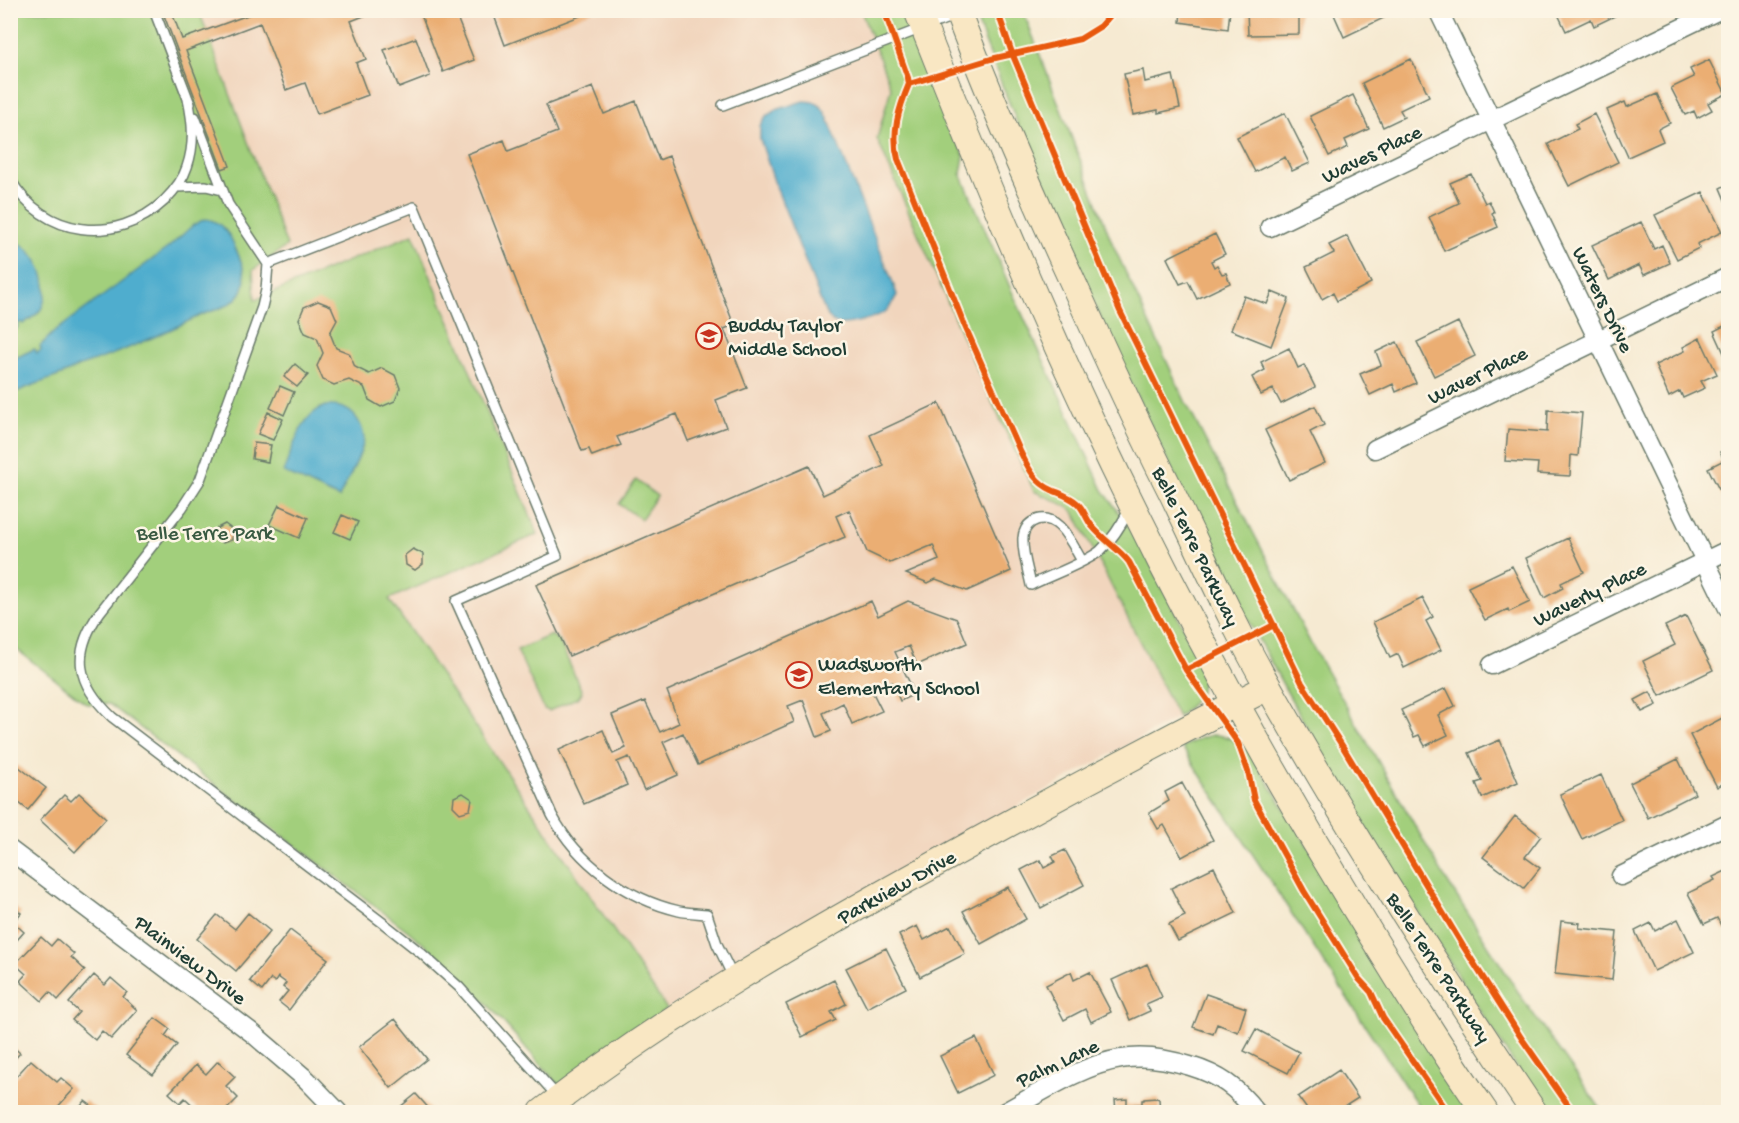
<svg xmlns="http://www.w3.org/2000/svg" width="1739" height="1123" font-family="'Gochi Hand',sans-serif">
<style>
.built{fill:#f1d5bd}
.green{fill:#a2cf7c;stroke:#608658;stroke-width:1.5}
.water{fill:#50adce;stroke:#387581;stroke-width:1.5}
.building{fill:#ebae73}
.lines{fill:none;stroke-linecap:round;stroke-linejoin:round}
.lane-casing{stroke:#6a7a6b;stroke-width:12}
.street-casing{stroke:#6a7a6b;stroke-width:21}
.secondary-casing{stroke:#6a7a6b;stroke-width:28}
.lane{stroke:#fff;stroke-width:9}
.street{stroke:#fff;stroke-width:18}
.secondary{stroke:#f9e7c3;stroke-width:26}
.cycleway-casing{stroke:#fcf5e5;stroke-width:10}
.cycleway{stroke:#e8590c;stroke-width:6}
.labels{text-anchor:middle;stroke-width:5;stroke-linejoin:round;paint-order:stroke}
.street-label{font-size:21px;fill:#1f3d34;stroke:#fcf5e5}
.poi-label{font-size:21px;fill:#1f3d34;stroke:#fcf5e5;text-anchor:start}
.park-label{font-size:21px;fill:#395a42;stroke:#fcf5e5}
</style>
<rect width="100%" height="100%" fill="#fcf5e5"/>
<filter id="ink" filterUnits="userSpaceOnUse"><feTurbulence type="fractalNoise" baseFrequency=".0167" numOctaves="2"/><feDisplacementMap in="SourceGraphic" scale="12" xChannelSelector="R" yChannelSelector="G"/><feConvolveMatrix kernelMatrix="1 2 1 2 8 2 1 2 1" color-interpolation-filters="sRGB"/></filter>
<filter id="wash" filterUnits="userSpaceOnUse"><feTurbulence type="fractalNoise" baseFrequency=".008" numOctaves="4" result="noise"/><feDisplacementMap in="SourceGraphic" scale="24" xChannelSelector="R" yChannelSelector="G"/><feGaussianBlur stdDeviation="1.35" result="paint"/><feColorMatrix in="noise" values="0 0 0 0 0 0 0 0 0 0 0 0 0 0 0 0 0 1.4 0 .05"/><feComposite in="paint" operator="in"/></filter>
<g filter="url(#wash)">
<rect width="100%" height="100%" fill="#f6ead2"/>
<path class="built" d="M11,11H861L891,88L878,139L978,372L1034,490L1042,496L1058,501L1074,512L1178,717L875,885L667,1009L389,599L254,300Z"/>
<path class="green" d="M10,11H199L287,246L253,270L255,300L413,234L538,534L389,599L667,1009L559,1085L481,997L444,961L408,931L109,704H87L11,645Z
M861,11H899L928,72L964,156L961,174L1013,294L1103,490L1142,546L1196,653C1208,685 1203,695 1178,717L1074,512C1062,501 1048,499 1034,491L978,372L877,139L891,88Z
M973,11H1023L1113,245L1186,403L1311,644L1445,878L1522,998L1603,1112H1547C1511,1061 1478,1008 1445,955C1401,886 1358,817 1318,747C1183,511 1070,263 973,11Z
M636,480L657,496L641,519L619,504Z
M551,635L559,640L582,692L579,697L549,711L544,709L517,650Z
M1212,735C1229,735 1234,740 1248,750L1474,1112H1423L1411,1095L1182,747L1201,738Z"/>
<path class="water" d="M803,101C816,101 821,104 827,116L893,283L897,295C894,300 891,307 886,311C877,318 845,327 835,323C831,321 828,316 825,312L775,184L760,139V126L766,116L776,110Z
M205,219C219,220 229,232 234,245C241,260 250,278 241,293C231,308 211,310 197,317C160,335 122,352 83,365C77,366 72,371 66,373C48,380 29,386 11,394V360L32,350L35,349L37,353L41,350L40,346L54,332L169,247L193,225Z
M11,240C35,245 52,282 43,305C40,314 31,318 23,324L21,322L17,325L18,327L11,332Z
M325,406C337,405 347,407 355,416C360,422 363,430 364,438C364,452 345,484 339,498L283,472C293,449 300,415 325,406Z"/>
<g id="blocks">
<path class="building" d="M162,10H171L182,39L256,12L255,10H379L351,21L366,59L356,63L368,95L317,114L305,83L286,90L260,23L186,51L230,166L222,169Z
M432,10H454L474,60L443,72L421,15Z
M492,10H592L593,11L505,45Z
M1181,10H1230L1228,29L1180,22Z
M1247,10H1299V34L1248,35Z
M1332,10H1388L1390,15L1344,37Z
M1556,10H1615L1617,15L1594,26L1591,19L1566,31Z
M416,38L430,76L399,88L384,50Z
M1411,59L1429,96L1400,110L1404,117L1383,127L1362,83Z
M1709,60L1726,94L1708,103L1712,110L1697,118L1694,111L1685,115L1671,88L1694,77L1690,69Z
M1143,70L1145,82L1173,75L1180,108L1158,113V110L1133,115L1124,74Z
M593,87L604,114L636,101L659,160L669,156L734,325L724,329L747,388L716,400L726,427L688,441L677,414L617,437L621,445L592,456L589,449L582,451L467,154L504,140L508,151L557,132L546,105Z
M1657,94L1670,123L1658,129L1663,141L1628,157L1607,110L1625,102L1627,107Z
M1353,95L1369,129L1345,140L1348,147L1329,156L1310,116Z
M1285,113L1310,163L1292,171L1285,157L1255,172L1237,137Z
M1594,114L1618,162L1569,186L1548,144L1578,129L1575,124Z
M1471,174L1485,203L1489,201L1494,212L1492,213L1498,227L1444,251L1429,217L1459,203L1450,183Z
M1728,184V207L1720,188Z
M1703,192L1722,232L1697,244L1699,248L1677,259L1655,215Z
M1641,222L1654,249L1662,245L1670,263L1644,275L1639,265L1609,280L1592,245Z
M1215,234L1225,254L1211,261L1214,267L1217,265L1222,274L1226,273L1230,283L1197,299L1188,281L1180,284L1167,258Z
M1347,236L1371,283L1337,301L1333,293L1322,299L1306,267L1334,253L1329,245Z
M1272,292L1289,299L1271,346L1231,330L1244,296L1267,304Z
M318,301L331,306L337,320L330,333L336,348L349,353L355,367L369,374L382,368L395,375L400,388L395,401L381,407L369,400L364,387L349,380L334,385L323,380L317,366L323,353L317,338L305,333L299,319L304,307Z
M1458,322L1475,356L1434,376L1417,342Z
M1728,324V362L1714,331Z
M1700,338L1717,374L1701,381L1705,388L1683,398L1680,391L1669,397L1655,365L1685,351L1683,347Z
M1397,342L1416,383L1396,392L1393,384L1370,395L1360,374L1381,365L1376,352Z
M1289,348L1298,368L1304,365L1315,387L1281,404L1273,389L1261,395L1252,377L1265,370L1261,362Z
M295,364L308,375L297,387L284,377Z
M280,386L294,392L284,415L270,408Z
M939,403L1011,571L967,591L936,579L928,583L906,574L939,560L933,545L890,563L867,552L849,510L836,516L845,537L569,656L536,585L809,466L823,495L884,466L870,435Z
M1315,406L1324,425L1310,432L1325,463L1289,480L1265,430Z
M1548,410L1582,413L1578,456L1571,455L1570,476L1537,474L1538,463L1505,461L1508,429L1547,432Z
M268,412L283,419L273,440L258,434Z
M254,443L271,445L268,462L252,459Z
M1728,448V500L1725,501L1708,468L1724,460L1720,452Z
M279,505L308,518L299,538L269,525Z
M342,515L358,522L350,539L334,532Z
M225,524L233,530L232,540L223,543L216,538L217,528Z
M1568,538L1584,572L1561,583L1563,588L1544,598L1526,558Z
M413,549L423,554V564L415,570L406,565L405,555Z
M1512,566L1530,602L1509,612L1508,609L1485,620L1468,587Z
M1423,598L1433,617L1426,621L1441,650L1404,668L1398,654L1390,658L1373,622Z
M871,601L878,616L908,601L957,619L967,643L917,665L909,646L895,652L915,694L900,701L892,682L872,691L882,711L852,724L843,703L823,713L831,731L817,737L803,700L788,706L794,722L698,765L683,733L663,742L678,775L644,790L629,757L617,762L627,785L584,804L559,750L603,730L613,754L626,748L612,715L645,701L660,732L679,723L667,691Z
M1686,616L1713,670L1660,696L1643,661L1675,645L1665,626Z
M1446,688L1455,706L1438,715L1448,735L1425,746L1419,735L1414,737L1401,710Z
M1650,692L1657,705L1642,712L1635,700Z
M1728,715V763H1727L1728,781L1717,787L1690,735Z
M1500,740L1518,782L1482,798L1476,783L1482,781L1469,753Z
M1678,759L1695,794L1648,818L1630,783Z
M10,760L46,788L28,810L10,796Z
M1601,775L1622,820L1582,839L1560,794Z
M1182,783L1213,840L1182,857L1164,825L1158,829L1149,813L1169,801L1165,792Z
M79,793L106,818L75,852L40,820L64,795L71,801Z
M463,793L472,799L470,810L460,813L453,806L454,797Z
M1515,816L1541,836L1525,857L1540,868L1524,888L1483,857Z
M1065,850L1084,885L1041,908L1021,870L1040,860L1044,868L1055,862L1052,856Z
M1214,867L1236,913L1178,941L1169,924L1185,916L1171,888Z
M1728,870V929L1724,931L1717,918L1704,924L1688,893L1715,880L1713,877Z
M1008,887L1026,919L981,944L963,911Z
M10,903L21,913L13,922L24,932L10,948Z
M248,913L270,931L236,971L197,939L217,915L235,929Z
M1678,919L1694,952L1654,971L1635,931L1651,923L1655,931Z
M1561,921L1580,923L1579,928L1617,932L1612,980L1555,974Z
M917,926L924,940L950,926L965,954L920,977L899,935Z
M290,930L328,959L289,1010L279,1002L288,991L283,987L286,983L278,977L275,982L271,979L262,991L250,981Z
M41,937L51,946L57,939L74,954L71,957L85,970L58,1000L50,992L42,1001L20,981L26,974L15,964Z
M886,948L906,988L867,1008L846,968Z
M1147,964L1162,997L1146,1004L1150,1011L1130,1020L1112,980Z
M1071,972L1074,980L1090,972L1111,1012L1091,1022L1085,1009L1064,1020L1046,985Z
M94,975L105,985L111,978L127,992L123,997L137,1010L111,1039L102,1031L95,1040L72,1020L79,1012L69,1003Z
M834,980L846,1004L831,1012L836,1020L802,1037L786,1004Z
M1206,994L1246,1008L1238,1032L1217,1024L1213,1034L1193,1027Z
M155,1018L170,1029L165,1036L177,1045L153,1075L126,1055Z
M395,1019L427,1059L391,1088L359,1047Z
M1256,1029L1299,1052L1288,1073L1244,1051Z
M976,1038L994,1075L958,1093L940,1056Z
M10,1044L20,1053L10,1064Z
M31,1060L57,1082L61,1078L74,1089L53,1112H15L10,1108V1083Z
M218,1061L235,1077L226,1086L238,1098L224,1112H200L185,1098L180,1103L169,1093L196,1065L206,1074Z
M1339,1070L1358,1098L1336,1112H1309L1298,1097Z
M416,1094L432,1112H394Z
M1157,1098L1159,1099L1160,1112H1116L1115,1100L1127,1099V1105L1142,1104V1100H1144V1099Z
M85,1101L100,1112H76Z"/>
</g>
</g>
<g filter="url(#ink)">
<use href="#blocks" fill-opacity="0" stroke="#6a7a6b" stroke-width="1.5"/>
<g class="lines">
<defs>
<path id="lane" d="M154,10L190,104
M723,105L956,15
M195,117L228,204L268,264
M10,179C43,237 116,246 164,201C174,191 183,180 187,167C195,144 193,122 188,99
M177,187L206,186L222,190
M1082,561C1072,544 1057,508 1032,522C1027,525 1023,532 1023,538C1022,553 1028,570 1031,585C1051,575 1083,564 1100,551C1113,539 1122,524 1130,508
M558,1097L459,987L421,953L383,923L112,717C76,683 71,653 100,612L182,508L200,480L262,307L266,290L268,264L414,207L557,556L456,601L552,815C577,863 627,899 679,911C688,913 698,913 707,914L717,944L734,979"/>
<path id="street" d="M1438,10L1728,608
M1270,227L1719,10
M1375,449L1728,277
M1492,665L1728,550
M10,850L251,1032L307,1080L338,1112
M1621,876L1728,824
M1005,1112C1038,1094 1084,1064 1121,1059C1144,1055 1168,1059 1190,1066C1220,1075 1237,1088 1256,1112"/>
<path id="secondary" d="M917,10C972,150 1029,289 1093,424C1171,590 1259,751 1354,907C1397,977 1439,1046 1485,1112
M957,10C992,104 1033,196 1075,287C1106,356 1137,424 1171,491C1203,557 1232,624 1269,688C1351,833 1441,974 1534,1112
M542,1112C658,1022 784,948 912,877C1030,811 1148,748 1268,687"/>
</defs>
<use href="#lane" class="lane-casing"/>
<use href="#street" class="street-casing"/>
<use href="#secondary" class="secondary-casing"/>
<use href="#lane" class="lane"/>
<use href="#street" class="street"/>
<use href="#secondary" class="secondary"/>
<defs>
<path id="cycleway" d="M884,10L908,78L909,84C899,108 891,133 898,159L964,324L1020,451C1028,467 1034,482 1052,490C1061,494 1069,496 1077,503C1084,509 1086,519 1092,526C1103,540 1119,549 1129,562L1186,670L1238,743L1248,771L1254,800L1304,891L1359,979L1371,992L1383,1018L1448,1112
M997,10L1012,53L1120,311L1302,683L1343,747L1463,946L1522,1039L1573,1112
M909,84L991,59L1080,39L1101,26L1115,10
M1186,670L1274,625"/>
</defs>
<use href="#cycleway" class="cycleway-casing"/>
<use href="#cycleway" class="cycleway"/>
</g>
</g>
<defs>
<symbol id="school-ring" viewBox="-11 -11 22 22"><circle r="9.5" fill="#fcf5e5" stroke="#c8321e" stroke-width="1.5"/><path d="M0-5L7-2L0 1L-7-2ZM-4 1L0 2.5L4 1V4Q0 6-4 4Z" fill="#c8321e"/></symbol>
</defs>
<g fill-rule="evenodd">
<use href="#school-ring" x="694" y="321" width="30" height="30"/>
<use href="#school-ring" x="784" y="660" width="30" height="30"/>
</g>
<g class="labels">
<g class="street-label">
<text transform="translate(1371 153) rotate(-26)" y="7">Waves Place</text>
<text transform="translate(1604 299) rotate(64)" y="7">Waters Drive</text>
<text transform="translate(1477 374) rotate(-26)" y="7">Waver Place</text>
<text transform="translate(1197 546) rotate(64)" y="7">Belle Terre Parkway</text>
<text transform="translate(1589 593) rotate(-26)" y="7">Waverly Place</text>
<text transform="translate(896 886) rotate(-29)" y="7">Parkview Drive</text>
<text transform="translate(191 959) rotate(37)" y="7">Plainview Drive</text>
<text transform="translate(1440 967) rotate(57)" y="7">Belle Terre Parkway</text>
<text transform="translate(1057 1062) rotate(-25)" y="7">Palm Lane</text>
</g>
<g class="poi-label">
<text x="728" y="331">Buddy Taylor<tspan x="728" dy="24">Middle School</tspan></text>
<text x="818" y="670">Wadsworth<tspan x="818" dy="24">Elementary School</tspan></text>
</g>
<g class="park-label">
<text x="205" y="539">Belle Terre Park</text>
</g>
</g>
<rect width="1739" height="1123" fill="none" stroke="#fcf5e5" stroke-width="36"/>
</svg>
